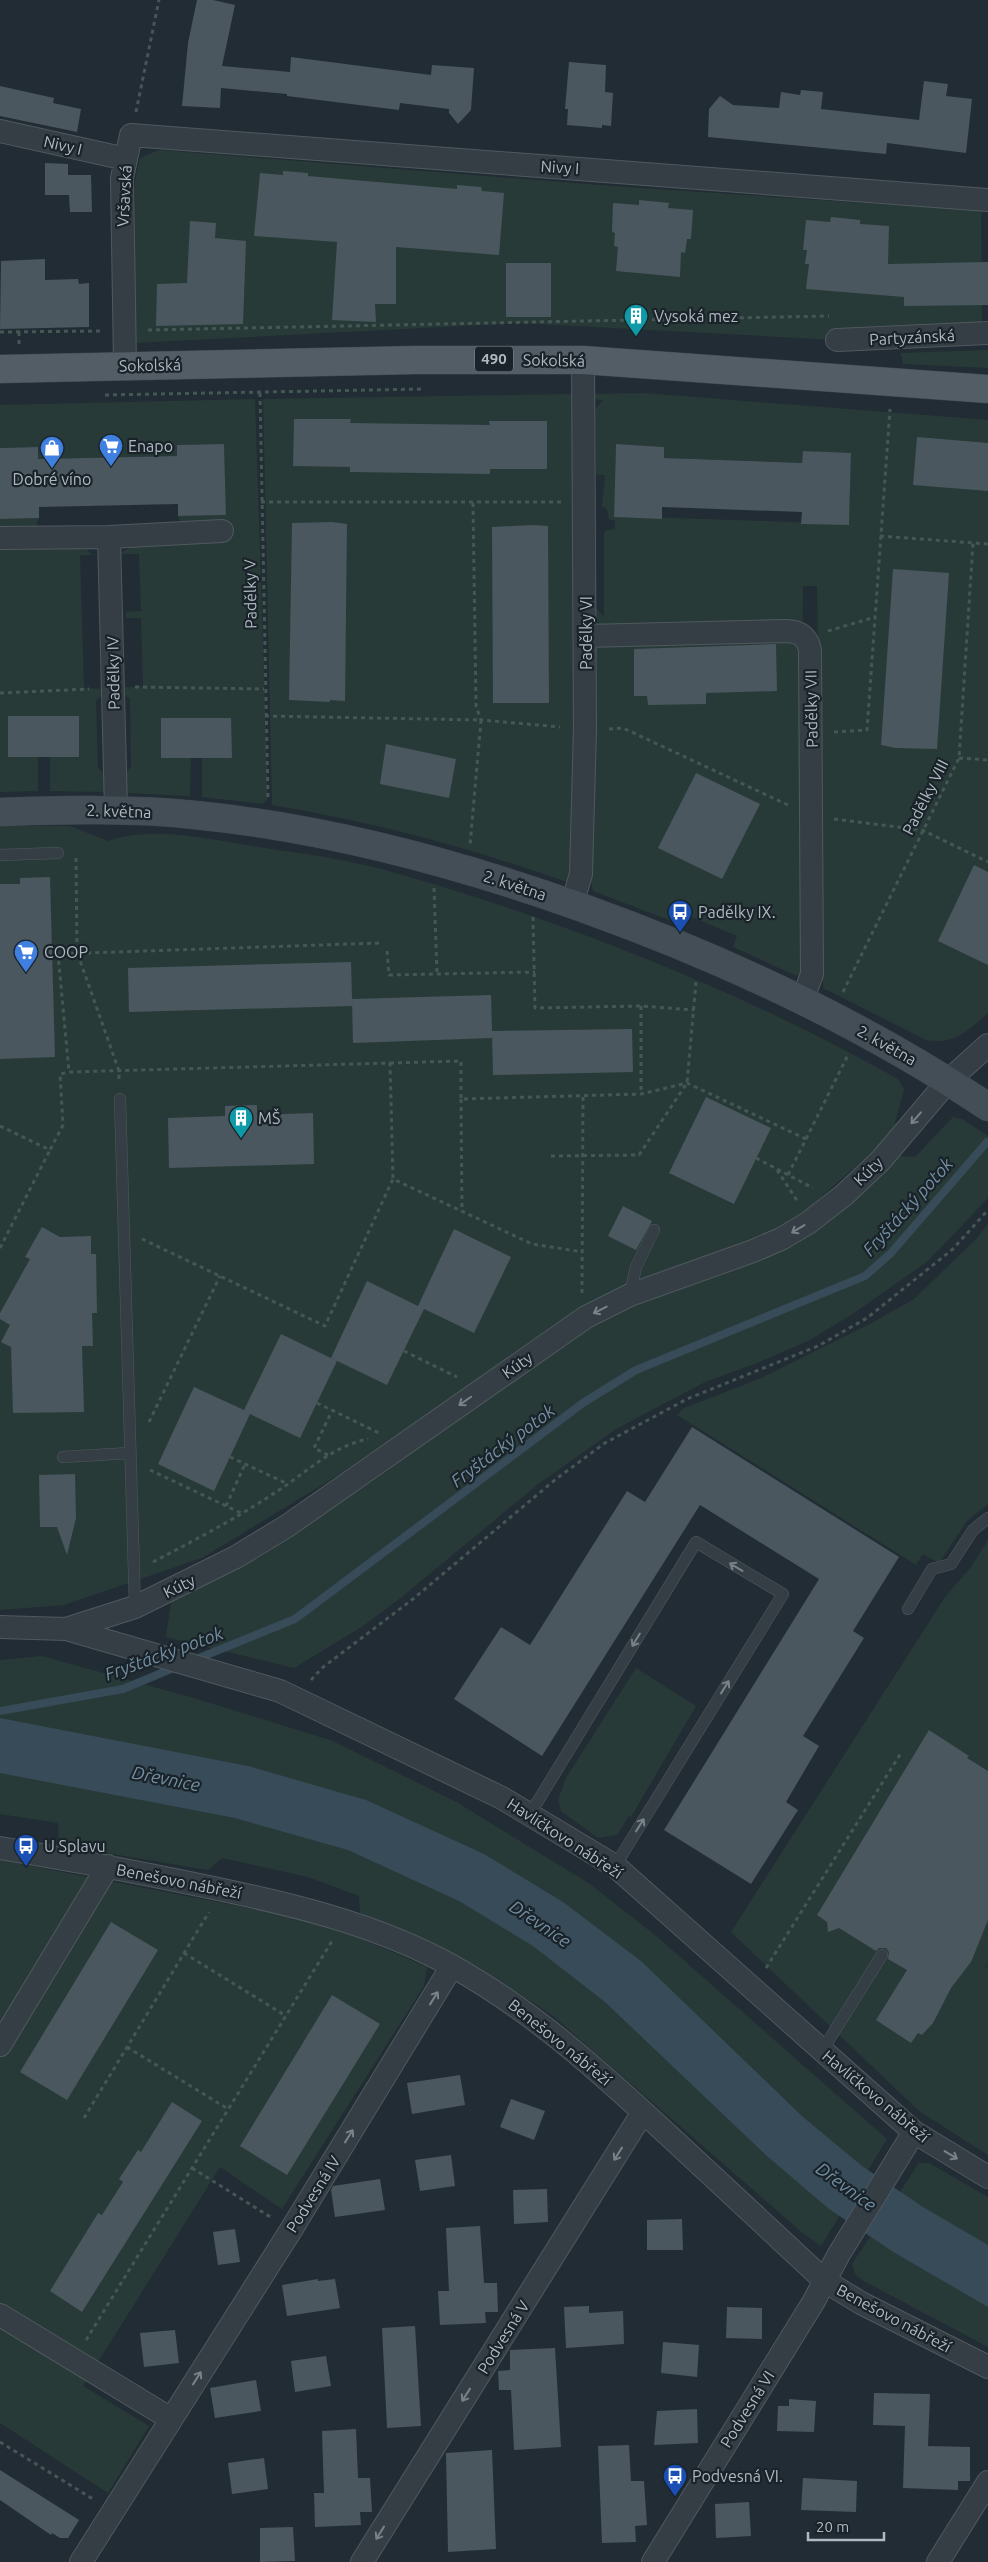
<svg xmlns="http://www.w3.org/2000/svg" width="988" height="2562" font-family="Ubuntu,sans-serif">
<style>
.green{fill:#283a37;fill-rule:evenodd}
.water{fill:#374b59}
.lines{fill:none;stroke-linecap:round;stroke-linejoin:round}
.stream{stroke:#374b59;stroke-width:8}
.building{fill:#4a575f}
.lane-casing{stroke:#4f595f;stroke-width:12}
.street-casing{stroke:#4f595f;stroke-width:24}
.secondary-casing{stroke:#3e474e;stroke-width:29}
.primary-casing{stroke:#3e474e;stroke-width:29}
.path{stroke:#455755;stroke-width:3;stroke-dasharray:4 4;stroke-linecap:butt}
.lane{stroke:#353e45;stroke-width:11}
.street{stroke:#353e45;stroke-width:22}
.secondary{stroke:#434e57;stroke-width:28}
.primary{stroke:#535d65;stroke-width:28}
.oneway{stroke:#788289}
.labels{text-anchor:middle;stroke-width:4.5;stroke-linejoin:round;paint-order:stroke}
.shield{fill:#1a2329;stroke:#828c93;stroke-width:1}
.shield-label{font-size:15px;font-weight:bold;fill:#afb9c1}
.street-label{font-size:16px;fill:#afb9c1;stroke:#1a2329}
.poi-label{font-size:16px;fill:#afb9c1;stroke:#1a2329;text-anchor:start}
.water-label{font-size:18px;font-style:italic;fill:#738fa2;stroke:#1a2329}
</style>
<rect width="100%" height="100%" fill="#222c34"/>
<path class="green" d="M159,150L612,186L893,205L981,208L982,336L837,340L519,323L134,343L135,181L140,158Z
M988,350V368L903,364L901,353Z
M644,393L988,420V1013C968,1031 954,1045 926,1040L823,988L817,586H803L801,973L797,976L733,947L737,936L687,915L682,925L593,891L591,881L592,603L604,617V536L605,531L615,529V520H609L607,509L602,506L605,475H597L596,472L595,410L603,400L590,399V394ZM616,444L664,447V458L802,463L803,451L851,454L849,524L614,516Z
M572,394L575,885C475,849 375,822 272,805L263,399Z
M255,399L268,798L263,804L202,797V758L231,718L161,719V757L191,758L190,796L126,793L123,776L131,767L130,699L122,692L121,688L143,686L141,618H126V612L141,611L139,554H118L181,522L178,516L226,515L224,444L177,445V456L38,459L37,447L0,448V405Z
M39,518L35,528L0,531V519Z
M0,544L84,547L93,555H80L84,688L104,689V693L96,701L98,768L106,775L104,792L50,791V757H38V791L0,792Z
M0,826H70L108,841C151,825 209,839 253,846C282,851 312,854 341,860C397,871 452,890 506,907C642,953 773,1009 898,1079L904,1089L892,1134L795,1220L567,1318L340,1474L202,1558L64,1605L0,1610Z
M953,1117L962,1119L988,1136V1198L928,1261L854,1313L810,1340L760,1362L705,1382L616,1429L537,1485L403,1596L363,1626L294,1668L166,1637L172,1596L258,1558L379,1477L568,1336L636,1305L726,1272L898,1156L915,1157Z
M988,1224V1504L967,1521L939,1563L923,1554L916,1565L677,1415L684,1408L759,1379L868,1325L914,1299L975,1240Z
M988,1540V1963L983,1972L988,1965V2155L919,2111L731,1932L945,1597L971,1567Z
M42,1656L197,1699L333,1741L458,1803L590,1884L655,1935L887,2139L821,2246L805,2235L552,2015L474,1964L415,1935L360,1913L359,1896L308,1877L222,1858L208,1870L59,1845L58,1823L0,1814V1660Z
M636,1668L696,1706L631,1817L629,1816L617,1835L598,1838L561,1811L558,1800L566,1778Z
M0,1860L325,1923L427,1967L424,1986L282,2209L220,2167L83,2386L149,2426L108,2493L0,2423Z
M919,2163H929L988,2197V2347L862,2280L855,2274L852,2264Z"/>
<path class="water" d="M0,1718L248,1766L366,1800L484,1854L563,1902L641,1961L803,2117L862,2166L923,2207L988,2245V2307L895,2253L829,2209L767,2156L605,2002L533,1946L459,1901L348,1850L235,1818L0,1773Z"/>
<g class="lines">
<path class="stream" d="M194,1660L295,1619L583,1403L636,1370L865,1276L891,1253L987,1142
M0,1711L123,1689L176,1667"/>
</g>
<path class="building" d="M197,0H213L235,5L222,66L290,72L291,57L431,75L432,65L474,68L471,110L458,124L449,113V109L400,103L399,110L287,96V94L221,88L220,108L182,106L188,43Z
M569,62L606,65L605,92L613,93L611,126L602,125V128L567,125L568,109H565Z
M924,81L948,84L946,96L972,99L966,153L887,143L886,154L708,137L709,109L720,96L733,105L779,108L781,92L800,95L801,90L823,92L821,109L919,120Z
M0,86L54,98L53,103L81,109L77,132L0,116Z
M45,163L68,164V175H91L92,212H70L69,195H45Z
M283,171L308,173V176L457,189V185L481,187L482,191L504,193L499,255L396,247V304H375L376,322L332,320L337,242L254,236L260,173L283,175Z
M639,200L669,203L668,208L693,210L691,239H687L685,253L681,252L680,277L616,271L618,247L614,246L615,233L612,232L613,203L639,205Z
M831,217L860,220V224L889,226L888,264L988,262V305L904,306V297L806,289L809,264H805L807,250H803L806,220L830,222Z
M190,221L216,223L215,238L246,241L243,324L156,326L157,284L187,283Z
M45,259V280L78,279L79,284L89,283V327L0,329L1,261Z
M506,263H551V317H506Z
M294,419H351L350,423L490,425L489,421H547V469H490V474L350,472V467L293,466Z
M917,437L988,443V491L913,485Z
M224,444L226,515L178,516V504L39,507V518L0,519V448L38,447V459L177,456V445Z
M616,444L664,447V458L802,463L803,451L851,453L849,525L801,524L802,512L662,507V519L614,517Z
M332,522L347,524L345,701L330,700V702L289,700L292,523Z
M533,525L548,526L549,703H493L492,527Z
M893,569L949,573L937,749L896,748L881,745Z
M776,644L777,691L706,693V704L648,705L647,696H634V649Z
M8,716H79V757H8Z
M161,718H231L232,758H161Z
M386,744L456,759L449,798L380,784Z
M696,773L760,804L722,879L658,848Z
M974,865L988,872V965L938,941Z
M50,877L55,1057L0,1059V884H20V878Z
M351,962L352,999L491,995L492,1031L632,1029L633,1072L493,1075L492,1033V1038L353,1043L352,1000V1006L129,1012L128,968Z
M706,1097L771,1128L734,1204L669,1173Z
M257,1105V1115L313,1113L314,1164L169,1168L168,1118L225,1116V1106Z
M623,1206L652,1221L636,1250L608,1236Z
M42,1227L60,1237L91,1236V1254H96L97,1313H92L93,1346H82L84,1412L13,1413L11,1347L1,1342L10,1325L0,1319V1313L30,1259L25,1257Z
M454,1229L511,1257L474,1333L422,1308L424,1309L387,1385L331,1358L367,1281L418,1306Z
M281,1334L337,1361L300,1438L250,1414L214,1491L158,1464L194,1387L244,1410Z
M692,1427L899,1557L853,1631L864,1638L803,1736L819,1746L786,1802L798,1810L751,1884L664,1830L819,1579L700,1505L542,1756L454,1699L501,1627L530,1645L627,1491L645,1502Z
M75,1474L76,1518L67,1555L57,1527H40L39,1475Z
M929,1730L969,1756L967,1758L988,1771V1920L971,1962L951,1988L933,2023L922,2035L918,2033L911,2043L876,2020L907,1970L888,1959L889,1952L886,1948H879L876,1951L839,1928L828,1932L827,1922L817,1915Z
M111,1922L158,1950L67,2100L20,2072Z
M332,1995L380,2024L287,2175L240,2146Z
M460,2075L465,2105L412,2114L407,2083Z
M511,2099L545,2111L534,2140L500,2127Z
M172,2102L202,2121L82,2312L50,2291L98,2213L102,2215L123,2182L119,2179L138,2150L141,2152Z
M451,2155L455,2186L420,2191L415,2160Z
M380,2179L385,2210L335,2217L331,2190L333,2186Z
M547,2189L548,2222L514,2224L513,2190Z
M682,2219L683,2250H647V2220Z
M480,2226L484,2283H497L498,2312H485L486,2323L440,2325L438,2291H449L446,2228Z
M235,2229L240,2262L218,2265L213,2232Z
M318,2279V2281L335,2279L340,2308L287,2316L282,2285Z
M589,2306V2313L623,2311L624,2344L566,2348L564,2307Z
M727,2307L762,2308V2339L726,2338Z
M415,2326L421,2426L387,2428L382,2328Z
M175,2330L179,2363L144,2367L140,2333Z
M663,2342L699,2345L697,2377L661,2373Z
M555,2348L561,2447L514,2450L511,2390H499L498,2371L510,2370V2350Z
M326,2356L331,2386L295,2392L291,2361Z
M256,2380L261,2411L215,2418L210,2388Z
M874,2393L930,2394L928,2446L970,2447V2481H958V2490L903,2488L905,2426L873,2425Z
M789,2399L816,2401L814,2432L777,2431L778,2406H789Z
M697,2409L698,2443L654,2445L657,2411Z
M356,2429L358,2478H370L372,2512H360L361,2525L315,2527L314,2493H324L322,2431Z
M629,2445L631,2481H644L647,2525L635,2526L636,2542L602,2543L598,2446Z
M492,2450L496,2549L448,2552L446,2453Z
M264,2458L268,2489L232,2494L228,2463Z
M0,2470L79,2520L68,2538H60L52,2533L51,2535L0,2500Z
M803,2478L857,2481L856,2512L801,2510Z
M749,2502L751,2536L716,2538L715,2504Z
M293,2527L295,2561L260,2562V2528Z"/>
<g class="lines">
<defs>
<path id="lane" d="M0,855L58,853
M120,1099L135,1607
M630,1295L636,1267L654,1230
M63,1457L130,1453
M908,1609L932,1569L951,1564L973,1530L988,1518
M530,1814L696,1542L783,1594L615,1866
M822,2051L882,1955"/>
<path id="street" d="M0,131L126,159
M837,340L988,333
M125,365L122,178L131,135L988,200
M109,537L116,809
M0,538L109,537L222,531
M587,636L785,631C799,631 807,636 810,650L812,974L802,1001
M572,904L581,874L585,729L583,360
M0,1627L66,1629L280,1691L502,1798L615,1866L914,2132L988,2177
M66,1629L135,1607L236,1557L287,1526L586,1317L630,1295L753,1251L781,1239L808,1223L844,1195L881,1160L948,1081L988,1045
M0,1848C67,1859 133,1871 199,1885C287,1903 375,1923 454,1967C534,2012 600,2072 666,2133C719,2183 772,2232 825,2281L861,2303L988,2367
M0,2045L108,1866
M0,2315L171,2419
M81,2562L291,2230L452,1966
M362,2562L643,2112
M653,2562L814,2301L839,2254L914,2132
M938,2562L988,2482"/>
<path id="secondary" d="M0,812C65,810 130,808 195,815C328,828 457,863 583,908C725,959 862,1023 988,1107"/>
<path id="primary" d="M0,369L415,360H583L988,389"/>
</defs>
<use href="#lane" class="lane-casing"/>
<use href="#street" class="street-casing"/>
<use href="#secondary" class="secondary-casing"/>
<use href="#primary" class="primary-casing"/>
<path class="path" d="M136,112L159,0
M148,330L829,316
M0,332L102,331
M19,332V344
M260,393L268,799
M105,395L424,389
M261,502H561
M473,503L476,706L481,720L560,727
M880,536L988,544
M828,631L875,617
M135,687L264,689
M0,693L89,689
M265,716L481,720L470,845
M609,729L623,728L788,805
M834,732L867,730L890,409
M959,758L988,760
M834,819L922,830L988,862
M76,858L77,952L119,1071V1082
M434,888L437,974
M533,917L535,1008L641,1006L694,1010
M379,943L58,954L69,1072L390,1063L393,1179
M387,951L389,975L535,972
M843,992L959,758L973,543
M641,1006V1094
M390,1063L461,1061V1099L641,1094L687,1083L806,1139L788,1175
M461,1099L462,1212
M0,1126L50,1150L63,1125L60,1074L69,1072
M806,1139L848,1055
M551,1156L639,1155L687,1083L696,982
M756,1158L813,1188
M777,1170L798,1202
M142,1239L325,1326L393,1179L532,1244L583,1252
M0,1248L50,1150
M582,1293L583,1096
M404,1351L457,1377
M317,1403L379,1433
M149,1422L220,1276
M328,1455L314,1448L332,1411
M230,1457L288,1484
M150,1470L241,1513
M226,1506L245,1464
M153,1562C195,1540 237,1518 276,1492C306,1473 332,1446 368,1439
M311,1680L322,1668L413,1599L556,1479L605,1443L687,1399L818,1346L867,1318L953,1249L988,1210
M184,1953L286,2016
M766,1968L901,1753
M127,2047L228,2109
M84,2118L209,1912
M192,2168L272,2218
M86,2340L332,1941
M0,2442L93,2499"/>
<use href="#lane" class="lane"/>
<use href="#street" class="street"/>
<use href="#secondary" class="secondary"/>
<use href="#primary" class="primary"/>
</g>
<defs><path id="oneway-shaft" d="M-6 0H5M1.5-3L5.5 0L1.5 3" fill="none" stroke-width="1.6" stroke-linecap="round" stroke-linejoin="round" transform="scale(1.25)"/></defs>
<g class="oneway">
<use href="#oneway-shaft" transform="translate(916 1118) rotate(131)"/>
<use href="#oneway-shaft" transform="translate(798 1229) rotate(149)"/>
<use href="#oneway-shaft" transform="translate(600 1310) rotate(153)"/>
<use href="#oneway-shaft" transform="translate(465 1401) rotate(145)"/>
<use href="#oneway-shaft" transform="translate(736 1567) rotate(-149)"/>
<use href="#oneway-shaft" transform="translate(636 1640) rotate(121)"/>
<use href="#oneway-shaft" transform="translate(725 1687) rotate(-58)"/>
<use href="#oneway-shaft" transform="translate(640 1825) rotate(-58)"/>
<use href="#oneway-shaft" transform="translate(434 1998) rotate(-58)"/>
<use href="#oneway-shaft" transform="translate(349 2136) rotate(-58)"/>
<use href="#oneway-shaft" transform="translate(618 2154) rotate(122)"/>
<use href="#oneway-shaft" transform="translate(951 2155) rotate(31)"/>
<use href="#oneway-shaft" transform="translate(197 2378) rotate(-58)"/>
<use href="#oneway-shaft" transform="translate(466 2395) rotate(122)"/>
<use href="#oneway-shaft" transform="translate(380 2533) rotate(122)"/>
</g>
<defs>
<symbol id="building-pin" viewBox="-11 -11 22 30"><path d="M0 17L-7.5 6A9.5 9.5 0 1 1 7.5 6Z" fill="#0f9aa8" stroke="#1a2329"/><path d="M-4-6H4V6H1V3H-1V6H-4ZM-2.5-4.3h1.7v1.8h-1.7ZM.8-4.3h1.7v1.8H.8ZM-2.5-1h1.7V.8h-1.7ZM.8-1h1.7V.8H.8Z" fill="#fff"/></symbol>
<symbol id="supermarket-pin" viewBox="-11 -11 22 30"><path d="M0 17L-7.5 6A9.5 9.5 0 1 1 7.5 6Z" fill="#3f7fe0" stroke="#1a2329"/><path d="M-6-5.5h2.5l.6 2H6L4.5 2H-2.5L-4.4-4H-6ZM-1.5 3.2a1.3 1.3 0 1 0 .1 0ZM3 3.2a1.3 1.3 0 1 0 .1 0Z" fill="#fff"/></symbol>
<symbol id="shop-pin" viewBox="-11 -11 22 30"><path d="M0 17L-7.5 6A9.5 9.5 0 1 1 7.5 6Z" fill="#3f7fe0" stroke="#1a2329"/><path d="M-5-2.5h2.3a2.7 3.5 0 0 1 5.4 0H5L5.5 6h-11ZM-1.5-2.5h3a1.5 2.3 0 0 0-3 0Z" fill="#fff"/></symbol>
<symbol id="bus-pin" viewBox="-11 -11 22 30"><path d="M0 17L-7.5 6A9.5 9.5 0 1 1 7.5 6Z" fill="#1a4fb4" stroke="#1a2329"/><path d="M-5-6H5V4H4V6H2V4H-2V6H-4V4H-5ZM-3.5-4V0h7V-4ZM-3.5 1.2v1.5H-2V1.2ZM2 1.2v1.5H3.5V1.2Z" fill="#fff"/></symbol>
</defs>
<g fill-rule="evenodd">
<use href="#building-pin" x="622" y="302" width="28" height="38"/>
<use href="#supermarket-pin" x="97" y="432" width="28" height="38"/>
<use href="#shop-pin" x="38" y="434" width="28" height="38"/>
<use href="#bus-pin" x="666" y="898" width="28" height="38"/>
<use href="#supermarket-pin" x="12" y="938" width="28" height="38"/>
<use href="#building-pin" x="227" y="1104" width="28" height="38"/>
<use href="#bus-pin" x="12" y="1832" width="28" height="38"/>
<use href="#bus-pin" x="661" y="2462" width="28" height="38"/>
</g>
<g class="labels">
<rect class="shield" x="475" y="346.5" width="38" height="25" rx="4"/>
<g class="shield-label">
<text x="494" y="364">490</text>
</g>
<g class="street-label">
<text transform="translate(63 145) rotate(13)" y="6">Nivy I</text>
<text transform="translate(560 167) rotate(4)" y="6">Nivy I</text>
<text transform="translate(124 196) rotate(-87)" y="6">Vršavská</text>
<text transform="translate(912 337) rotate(-3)" y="6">Partyzánská</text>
<text transform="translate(554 360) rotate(1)" y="6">Sokolská</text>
<text transform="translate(150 365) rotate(-1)" y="6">Sokolská</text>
<text transform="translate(250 594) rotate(-91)" y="6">Padělky V</text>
<text transform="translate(586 633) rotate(-90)" y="6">Padělky VI</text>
<text transform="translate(113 673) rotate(-91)" y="6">Padělky IV</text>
<text transform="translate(811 709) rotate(-91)" y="6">Padělky VII</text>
<text transform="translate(925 797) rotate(-63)" y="6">Padělky VIII</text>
<text transform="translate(119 811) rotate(2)" y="6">2. května</text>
<text transform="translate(515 885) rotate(18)" y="6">2. května</text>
<text transform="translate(887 1045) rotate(29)" y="6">2. května</text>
<text transform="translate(868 1171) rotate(-44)" y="6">Kúty</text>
<text transform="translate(517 1365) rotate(-35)" y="6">Kúty</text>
<text transform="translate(179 1586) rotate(-26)" y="6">Kúty</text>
<text transform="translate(565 1838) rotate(33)" y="6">Havlíčkovo nábřeží</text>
<text transform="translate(179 1881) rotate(11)" y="6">Benešovo nábřeží</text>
<text transform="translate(560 2042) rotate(39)" y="6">Benešovo nábřeží</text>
<text transform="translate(876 2096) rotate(40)" y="6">Havlíčkovo nábřeží</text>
<text transform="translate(313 2194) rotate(-58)" y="6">Podvesná IV</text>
<text transform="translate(894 2318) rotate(28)" y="6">Benešovo nábřeží</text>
<text transform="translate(503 2337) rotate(-58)" y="6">Podvesná V</text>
<text transform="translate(747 2409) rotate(-58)" y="6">Podvesná VI</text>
</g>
<g class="poi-label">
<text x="654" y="322">Vysoká mez</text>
<text x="128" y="452">Enapo</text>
<text x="52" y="485" text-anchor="middle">Dobré víno</text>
<text x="698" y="918">Padělky IX.</text>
<text x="44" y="958">COOP</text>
<text x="258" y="1124">MŠ</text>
<text x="44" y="1852">U Splavu</text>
<text x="692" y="2482">Podvesná VI.</text>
</g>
<g class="water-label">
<text transform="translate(908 1207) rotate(-48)" y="6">Fryštácký potok</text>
<text transform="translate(503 1446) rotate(-37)" y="6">Fryštácký potok</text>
<text transform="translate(164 1654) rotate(-20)" y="6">Fryštácký potok</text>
<text transform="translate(166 1779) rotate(11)" y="6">Dřevnice</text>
<text transform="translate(540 1924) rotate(34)" y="6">Dřevnice</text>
<text transform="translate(846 2187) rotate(36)" y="6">Dřevnice</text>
</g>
</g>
<path d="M808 2532v8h76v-8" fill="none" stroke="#afb9c1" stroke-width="2.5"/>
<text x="816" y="2532" font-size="15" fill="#afb9c1" stroke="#1a2329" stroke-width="4" paint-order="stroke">20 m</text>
</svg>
